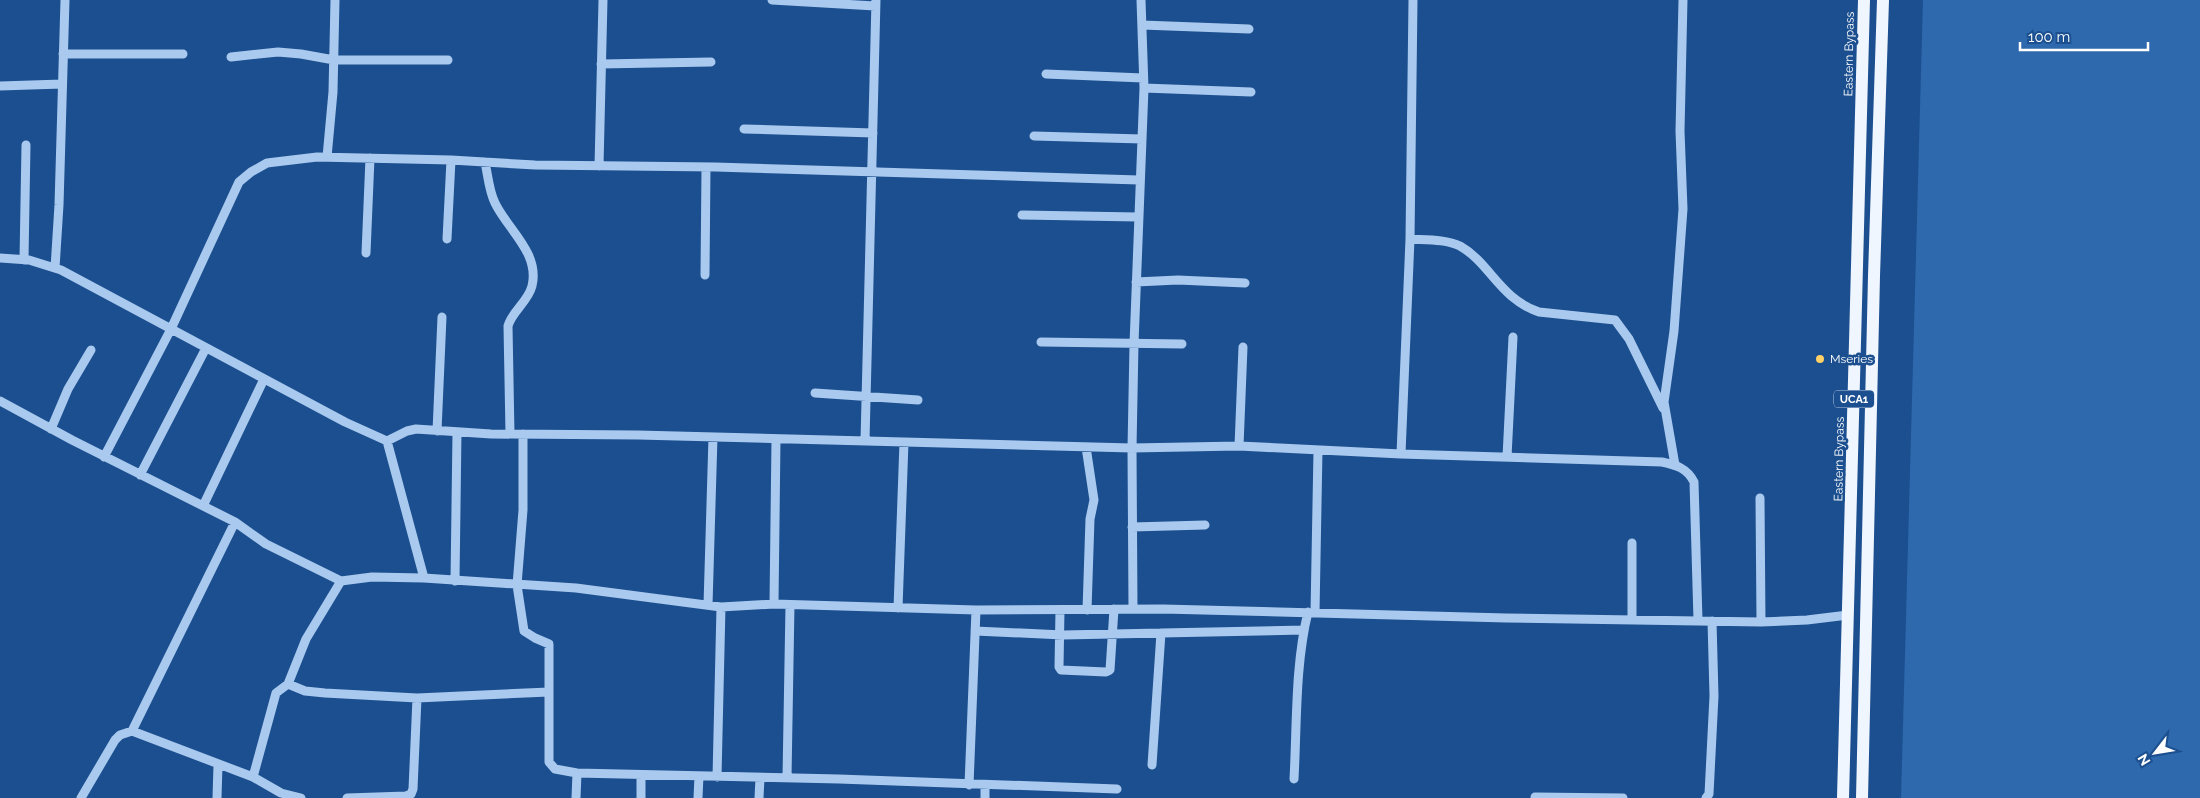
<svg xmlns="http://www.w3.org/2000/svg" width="2200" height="798" font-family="Raleway,sans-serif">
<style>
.green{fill:#2e69ad}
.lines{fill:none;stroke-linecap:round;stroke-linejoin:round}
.minor{stroke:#a9c9ee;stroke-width:9}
.major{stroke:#f0f6ff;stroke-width:12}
.poi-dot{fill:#ffd166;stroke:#1b4f8f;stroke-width:2}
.labels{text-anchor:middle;stroke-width:5;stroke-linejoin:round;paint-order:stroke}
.shield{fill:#1b4f8f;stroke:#bbcadd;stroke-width:1}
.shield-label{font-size:11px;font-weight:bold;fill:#fff}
.street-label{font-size:12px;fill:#fff;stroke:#1b4f8f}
.poi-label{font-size:12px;fill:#fff;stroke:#1b4f8f;text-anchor:start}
</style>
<rect width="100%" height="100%" fill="#1b4f8f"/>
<path class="green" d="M1923,0H2200V798H1901Z"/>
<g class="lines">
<path class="minor" d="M772,0L875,6
M1142,25L1249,29
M63,54H183
M231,57L278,52L301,54L334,60H448
M601,64L711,62
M1046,74L1143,78
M0,86L62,84
M1144,88L1251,92
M744,129L873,133
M1034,136L1142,139
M327,157L333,92L335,0
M485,162C488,176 489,191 495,203C508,230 540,253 532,286C528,302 512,311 508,326L510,434
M599,166L603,0
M1022,215L1138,217
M447,239L451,160
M1410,239C1425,240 1446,239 1460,246C1490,263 1500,299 1539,312L1615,320L1629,339L1663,408
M366,253L370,158
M0,258L29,260L61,270L345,422L387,441L424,578
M24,260L26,145
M55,268L59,205L65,0
M705,275L706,167
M1136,282L1178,280L1245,283
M1041,342L1182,344
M815,393L918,400
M0,401L72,440L235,522L266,544L341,581L372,577L424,578L576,588L721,607L774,604L976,610L1163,609L1506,618L1761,622L1807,620L1848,615
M51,429L68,389L91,350
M437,431L442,317
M523,434V510L517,585L524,631L535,638L549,644V762L555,769L577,773L839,779L1117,789
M387,441L407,431L416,429L491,434L638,435L1132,448L1239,446L1401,454L1662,462C1676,465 1687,468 1694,482L1698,620
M865,441L876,0
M1239,446L1243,347
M1086,447L1094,500L1090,519L1087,610
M1401,454L1410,239L1413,0
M104,457L171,329L239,182L251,172L267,163L317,157L451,160L535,165L715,167L1139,180
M1507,457L1513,337
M1675,465L1664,402L1674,331L1683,209L1680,131L1683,0
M140,475L206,348
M1760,498L1761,622
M203,506L264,379
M1132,527L1205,525
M455,581L457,432
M774,604L776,439
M708,605L713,437
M898,608L904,442
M1133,609L1132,448L1134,344L1144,88L1141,0
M1060,610L1059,667L1061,670L1106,672L1110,670L1114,609
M1315,613L1318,450
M1632,619V543
M975,631L1063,635L1304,630
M288,684L305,691L325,693L417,698L549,692
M132,731L235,522
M1152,765L1161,633
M253,777L276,693L288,684L306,639L341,581
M717,777L721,607
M787,778L790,605
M1294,779C1297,724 1295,665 1308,612
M969,785L976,610
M1535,797L1623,798
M81,798L115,740L120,735L132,731L253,777L281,793L301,798
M217,798L218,765
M347,798L406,796L411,794L413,789L417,698
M576,798L577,773
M641,798V775
M698,798L699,776
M759,798L760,778
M985,798V786
M1706,798L1709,794L1714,696L1712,621"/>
<path class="major" d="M1843,798L1864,0
M1862,798L1874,276L1883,0"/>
</g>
<circle class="poi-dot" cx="1820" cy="359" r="5"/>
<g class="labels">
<rect class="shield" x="1834" y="390.5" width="40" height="17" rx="4"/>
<g class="shield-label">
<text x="1854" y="403">UCA1</text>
</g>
<g class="street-label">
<text transform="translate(1849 54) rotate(-89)" y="4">Eastern Bypass</text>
<text transform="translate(1839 459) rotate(-89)" y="4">Eastern Bypass</text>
</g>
<g class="poi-label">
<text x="1830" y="363">Mseries</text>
</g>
</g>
<g transform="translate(2155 753) rotate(239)" stroke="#1b4f8f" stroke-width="4" paint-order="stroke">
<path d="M0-4L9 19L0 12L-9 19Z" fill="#ffffff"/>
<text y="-8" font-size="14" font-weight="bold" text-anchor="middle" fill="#ffffff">N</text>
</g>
<path d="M2020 42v8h128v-8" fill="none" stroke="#ffffff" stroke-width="2.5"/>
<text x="2028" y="42" font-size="15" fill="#ffffff" stroke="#1b4f8f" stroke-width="4" paint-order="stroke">100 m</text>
</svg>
